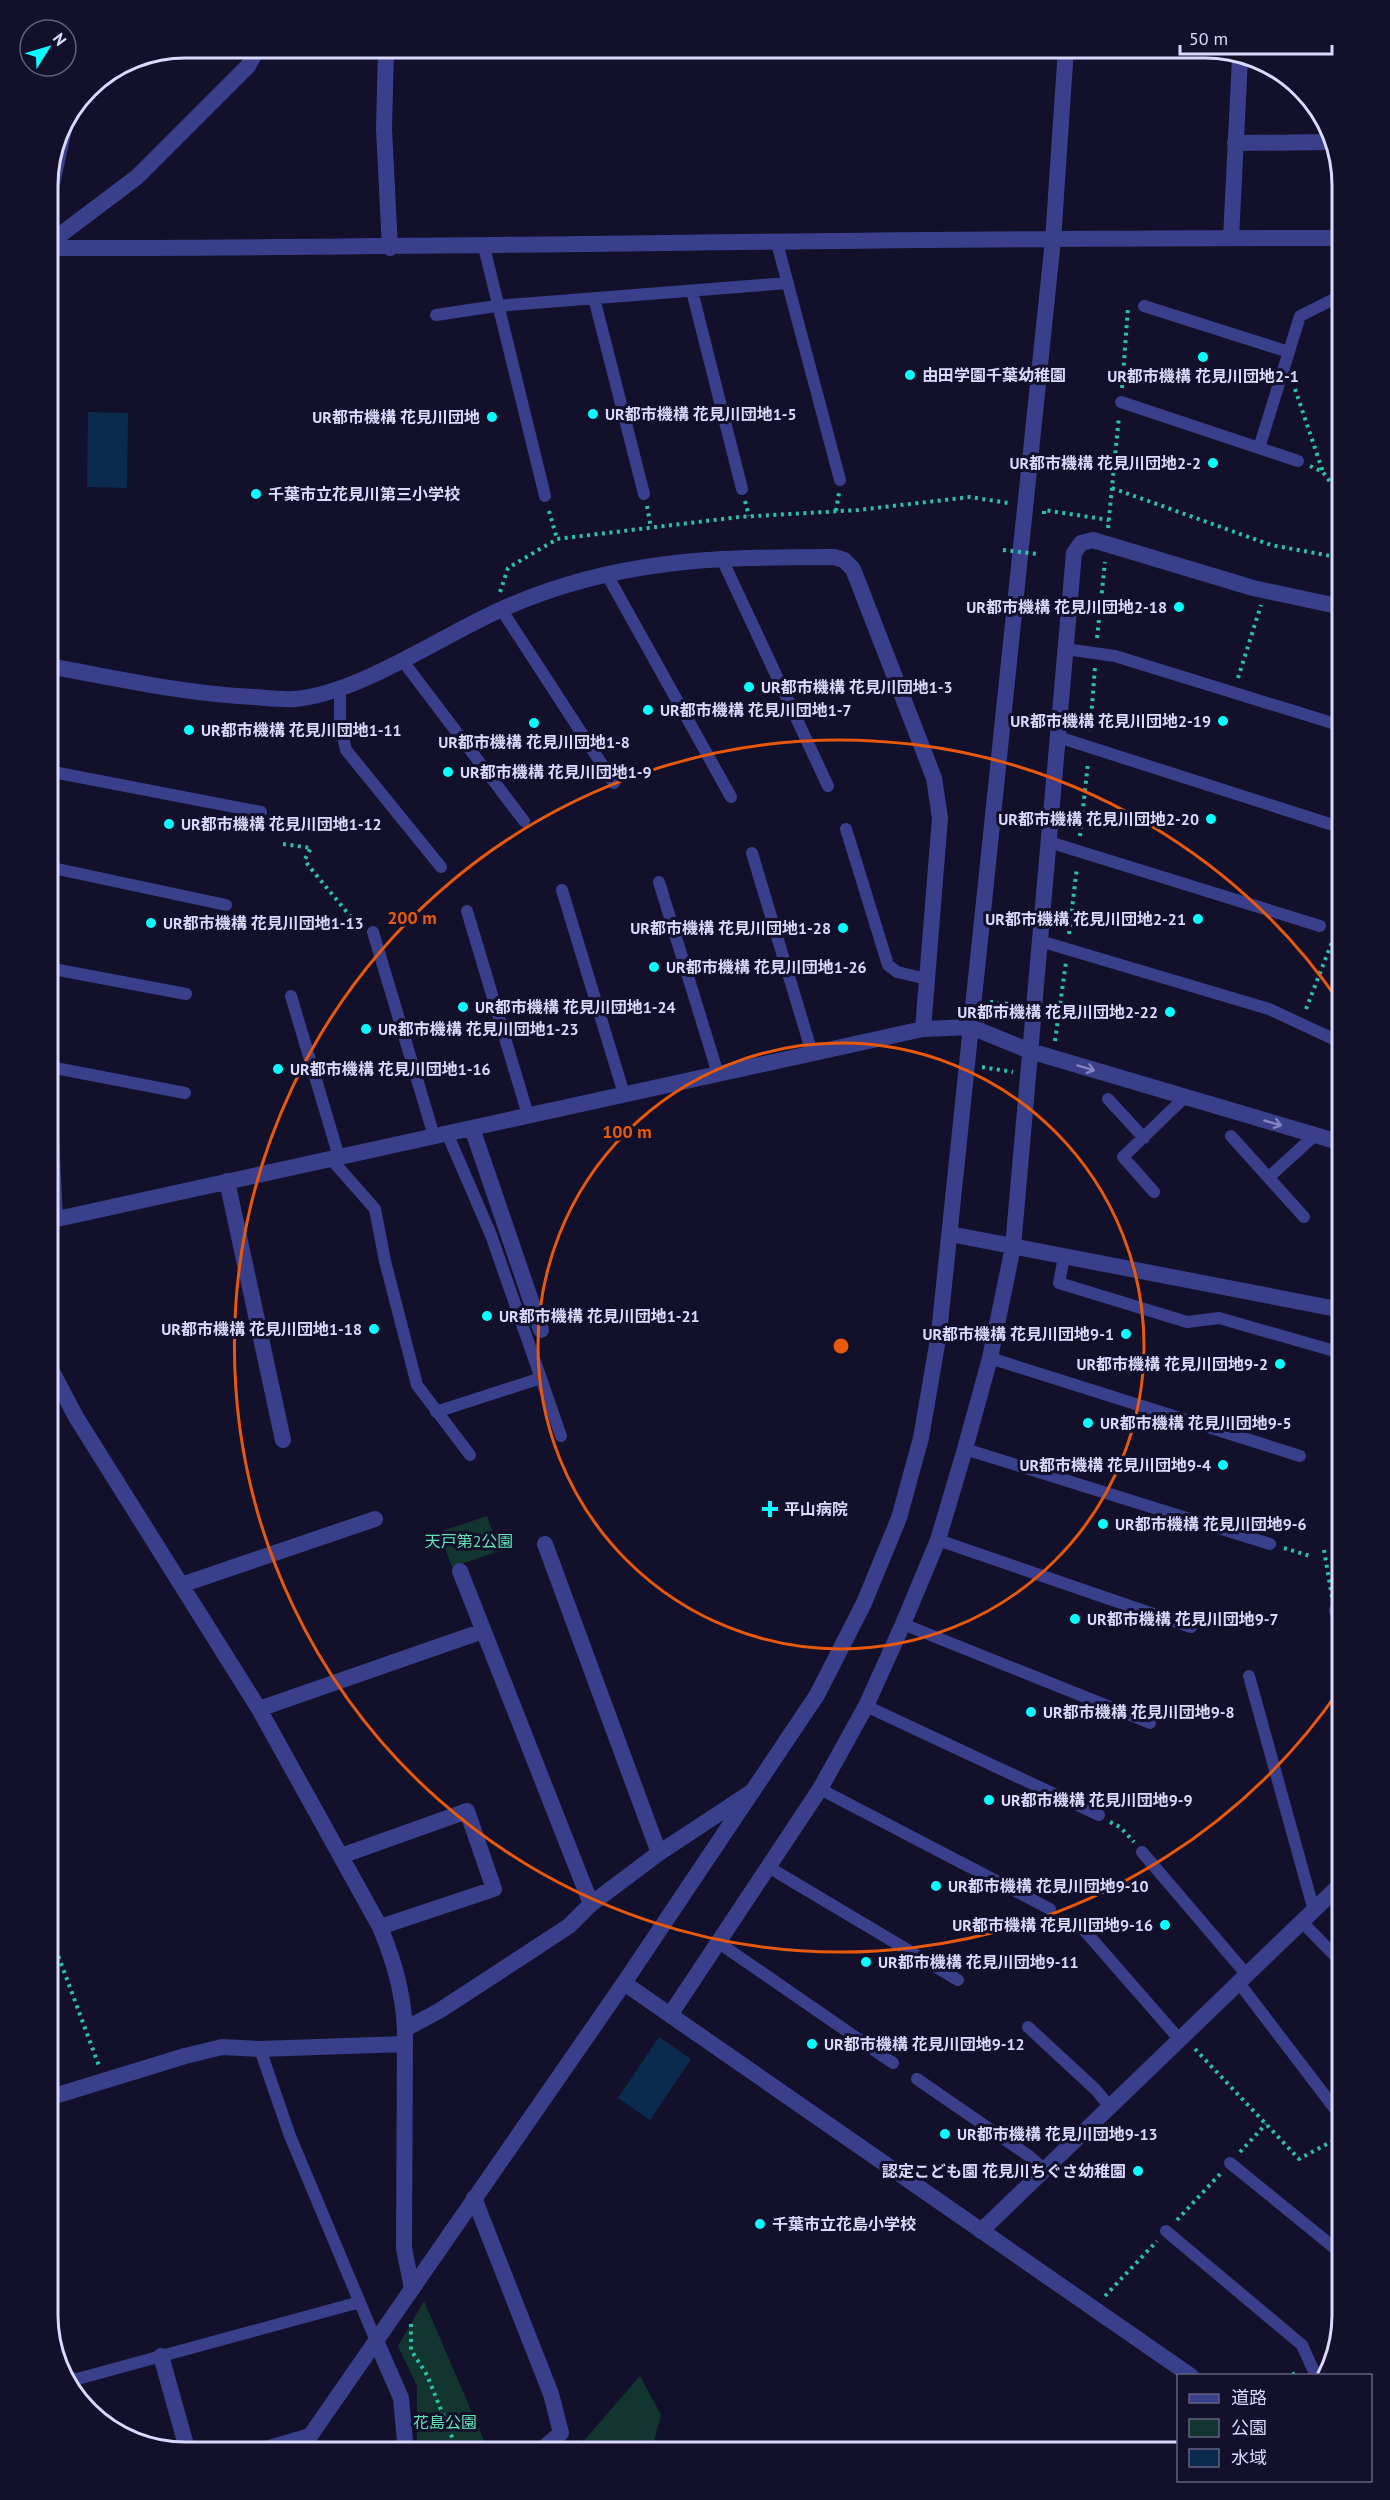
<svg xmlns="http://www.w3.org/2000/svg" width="1390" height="2500" font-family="'PT Sans','Noto Sans JP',sans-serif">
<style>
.green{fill:#133530}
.water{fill:#0b2b4e}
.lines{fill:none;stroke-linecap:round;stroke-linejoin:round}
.path{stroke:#2dc0a8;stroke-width:4;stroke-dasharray:3 4.5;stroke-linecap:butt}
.service{stroke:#3a3f8b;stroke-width:12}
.minor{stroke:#3a3f8b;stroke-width:16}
.tertiary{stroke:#3a3f8b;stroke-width:16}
.path-bridge{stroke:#2dc0a8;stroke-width:4;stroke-dasharray:3 4.5;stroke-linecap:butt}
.oneway{stroke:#8285bf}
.ring{fill:none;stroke:#e8590c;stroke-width:3}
.poi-dot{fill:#06fffe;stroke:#12102b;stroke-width:2}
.labels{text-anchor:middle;stroke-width:6;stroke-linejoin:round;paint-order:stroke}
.poi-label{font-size:16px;font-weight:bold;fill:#dadaff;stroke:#12102b;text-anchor:start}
.park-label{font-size:16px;fill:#61e4b6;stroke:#12102b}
.rim{fill:none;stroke:#dadaff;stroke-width:3}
.centre{fill:#e8590c;stroke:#12102b;stroke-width:3}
.ring-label{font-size:18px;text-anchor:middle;font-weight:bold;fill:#e8590c;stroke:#12102b;stroke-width:6;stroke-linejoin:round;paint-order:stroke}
</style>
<rect width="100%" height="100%" fill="#12102b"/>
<path class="green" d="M487,1516L499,1551L452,1567L439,1532Z
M424,2301L489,2452H417V2386L398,2346Z
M640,2376L661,2415L651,2452H554L579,2439L581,2444Z"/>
<path class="water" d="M88,412L128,413L127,488L87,487Z
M659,2037L691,2059L650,2120L618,2098Z"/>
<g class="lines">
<path class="path" d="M1122,388L1128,308
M1295,389L1323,472
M1310,466L1323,472L1342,499
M1112,488L1271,545L1342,558
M745,501L749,516
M647,506L651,528
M549,511L557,539
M836,511L839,493
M1044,514V510L1109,520
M1108,528L1119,416
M500,592L508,568L557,539L739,517L858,510L970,497L1008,503
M1097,638L1105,562
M1238,678L1261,605
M1090,731L1095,667
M1080,836L1088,763
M283,844L311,848L305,859L308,865L355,922
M1069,934L1077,867
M990,1002L1018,1005
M1306,1009L1334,937L1342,928
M1055,1041L1066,962
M982,1067L1013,1072
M1284,1548L1310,1556
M1324,1550L1332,1597
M1110,1822L1120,1827L1134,1842
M48,1928L99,2066
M1195,2049L1299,2159L1342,2136
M1240,2152L1266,2124
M1177,2220L1221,2173
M1105,2296L1157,2241
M411,2324V2350L427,2375L458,2452
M1285,2376L1298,2373"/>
<path class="service" d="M777,243L840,480
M484,247L545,496
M692,291L742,489
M594,298L644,494
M1144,306L1289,352
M436,315L496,306L788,283
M1121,402L1259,448L1300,316L1342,295
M1259,448L1298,461
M721,557L828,786
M606,573L731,797
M501,609L614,783
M1065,649L1115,656L1342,726
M402,660L524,821
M340,688V724L346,750L441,867
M1058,737L1333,825
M48,771L261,812
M846,829L888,965L897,972L927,979
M1049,842L1320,926
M752,853L812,1053
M48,867L226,905
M659,882L718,1074
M562,890L624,1094
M467,911L528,1115
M373,932L434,1136
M1040,941L1269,1009L1342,1043
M48,968L186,994
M291,996L339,1157
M48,1030L57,1219
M50,1067L185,1093
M1108,1099L1144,1138
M447,1133L491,1235L561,1436
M1231,1136L1304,1217
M331,1159L375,1209L385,1261L417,1385L470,1455
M1269,1177L1315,1135
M1154,1192L1123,1157L1184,1098
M1064,1257L1059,1283L1187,1322L1219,1318L1338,1352L1342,1350
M990,1358L1300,1456
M436,1412L541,1378
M965,1449L1270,1544
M938,1540L1191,1627
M1335,1610L1342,1638
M903,1624L1150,1723
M1249,1676L1314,1911
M866,1706L1099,1815
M820,1789L1050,1909
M1142,1852L1247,1975
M770,1868L958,1980
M1077,1922L1180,2040
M1302,1922L1342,1963
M719,1943L893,2063
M1239,1983L1342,2118
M1028,2027L1096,2090L1110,2107
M260,2049L290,2136L376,2341
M917,2079L1029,2156L1045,2170
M1230,2163L1342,2254
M1166,2231L1302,2345L1316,2376
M70,2381L360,2302"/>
<path class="minor" d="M386,48L384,129L390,248
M1235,143L1333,142
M1231,238L1240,58
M48,244L137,177L248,66L258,48
M48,666C116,678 185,694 254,697C267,698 282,700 295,699C360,693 441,636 502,609C614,559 714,557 834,557L844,560L853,569L934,778L940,818L923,1029
M472,1128L541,1330
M227,1181L283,1440
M48,1221L923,1029L971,1027L1030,1051L1342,1143
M950,1234L1342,1310
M48,1364L76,1417L259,1709L380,1927C394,1961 403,1992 405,2029L404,2248L412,2289
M545,1544L659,1853
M460,1571L591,1904
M181,1585L375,1519
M259,1709L483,1631
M341,1856L467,1811L494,1889L380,1927
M624,1983L1191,2376
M670,2015L820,1789L866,1706L903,1624L938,1540L965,1449L990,1358L1013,1247L1074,553L1081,543L1093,540L1253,588L1342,607
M405,2029L439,2011L569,1926L591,1904L659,1853L753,1791
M48,2098L185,2056L222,2047L260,2049L404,2044
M474,2198L551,2394L561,2433L539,2452
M161,2356L188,2452
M72,2380L73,2385
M255,2452L310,2436"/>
<path class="tertiary" d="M48,202L65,124
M48,248C480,248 911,237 1342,238
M981,2231L1342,1883
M376,2341L401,2398L406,2452
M299,2452L624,1983L817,1695L864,1603L899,1518L921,1438L939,1333L1053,240L1066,48"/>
<path class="path-bridge" d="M1003,550L1038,554"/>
</g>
<defs><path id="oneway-shaft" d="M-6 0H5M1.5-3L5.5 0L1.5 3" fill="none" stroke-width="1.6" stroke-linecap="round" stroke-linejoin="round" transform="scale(1.5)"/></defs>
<g class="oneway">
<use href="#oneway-shaft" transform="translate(1086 1068) rotate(17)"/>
<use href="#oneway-shaft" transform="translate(1273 1123) rotate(16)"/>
</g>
<g class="ring">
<circle cx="841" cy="1346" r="303"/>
<path d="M1340 1689A606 606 0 1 1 1340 1003"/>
</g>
<g class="poi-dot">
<circle cx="1203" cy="357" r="6"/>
<circle cx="910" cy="375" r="6"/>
<circle cx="593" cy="414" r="6"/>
<circle cx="492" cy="417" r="6"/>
<circle cx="1213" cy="463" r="6"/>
<circle cx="256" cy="494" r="6"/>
<circle cx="1179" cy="607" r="6"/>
<circle cx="749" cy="687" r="6"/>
<circle cx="648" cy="710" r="6"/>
<circle cx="1223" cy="721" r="6"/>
<circle cx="534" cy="723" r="6"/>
<circle cx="189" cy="730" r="6"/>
<circle cx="448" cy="772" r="6"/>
<circle cx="1211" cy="819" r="6"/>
<circle cx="169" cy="824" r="6"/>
<circle cx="1198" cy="919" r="6"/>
<circle cx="151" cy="923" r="6"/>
<circle cx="843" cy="928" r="6"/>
<circle cx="654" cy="967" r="6"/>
<circle cx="463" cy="1007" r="6"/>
<circle cx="1170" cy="1012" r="6"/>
<circle cx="366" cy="1029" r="6"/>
<circle cx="278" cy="1069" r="6"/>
<circle cx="487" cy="1316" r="6"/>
<circle cx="374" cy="1329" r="6"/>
<circle cx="1126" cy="1334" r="6"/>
<circle cx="1280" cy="1364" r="6"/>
<circle cx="1088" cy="1423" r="6"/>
<circle cx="1223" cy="1465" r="6"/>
<path d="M767 1500h6v6h6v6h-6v6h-6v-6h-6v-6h6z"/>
<circle cx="1103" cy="1524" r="6"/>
<circle cx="1075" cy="1619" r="6"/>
<circle cx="1031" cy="1712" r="6"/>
<circle cx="989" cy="1800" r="6"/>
<circle cx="936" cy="1886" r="6"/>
<circle cx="1165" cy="1925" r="6"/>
<circle cx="866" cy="1962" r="6"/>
<circle cx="812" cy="2044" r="6"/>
<circle cx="945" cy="2134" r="6"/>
<circle cx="1138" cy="2171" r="6"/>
<circle cx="760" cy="2224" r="6"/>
</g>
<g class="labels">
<g class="poi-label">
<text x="922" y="381">由田学園千葉幼稚園</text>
<text x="1203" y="382" text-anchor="middle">UR都市機構 花見川団地2-1</text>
<text x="605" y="420">UR都市機構 花見川団地1-5</text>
<text x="480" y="423" text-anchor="end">UR都市機構 花見川団地</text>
<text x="1201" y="469" text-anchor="end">UR都市機構 花見川団地2-2</text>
<text x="268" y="500">千葉市立花見川第三小学校</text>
<text x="1167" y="613" text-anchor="end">UR都市機構 花見川団地2-18</text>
<text x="761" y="693">UR都市機構 花見川団地1-3</text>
<text x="660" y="716">UR都市機構 花見川団地1-7</text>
<text x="1211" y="727" text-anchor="end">UR都市機構 花見川団地2-19</text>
<text x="201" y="736">UR都市機構 花見川団地1-11</text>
<text x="534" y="748" text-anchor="middle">UR都市機構 花見川団地1-8</text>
<text x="460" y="778">UR都市機構 花見川団地1-9</text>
<text x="1199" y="825" text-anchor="end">UR都市機構 花見川団地2-20</text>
<text x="181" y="830">UR都市機構 花見川団地1-12</text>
<text x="1186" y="925" text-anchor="end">UR都市機構 花見川団地2-21</text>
<text x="163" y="929">UR都市機構 花見川団地1-13</text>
<text x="831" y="934" text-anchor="end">UR都市機構 花見川団地1-28</text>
<text x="666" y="973">UR都市機構 花見川団地1-26</text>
<text x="475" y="1013">UR都市機構 花見川団地1-24</text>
<text x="1158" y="1018" text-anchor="end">UR都市機構 花見川団地2-22</text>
<text x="378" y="1035">UR都市機構 花見川団地1-23</text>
<text x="290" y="1075">UR都市機構 花見川団地1-16</text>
<text x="499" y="1322">UR都市機構 花見川団地1-21</text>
<text x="362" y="1335" text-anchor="end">UR都市機構 花見川団地1-18</text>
<text x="1114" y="1340" text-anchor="end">UR都市機構 花見川団地9-1</text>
<text x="1268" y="1370" text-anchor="end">UR都市機構 花見川団地9-2</text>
<text x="1100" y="1429">UR都市機構 花見川団地9-5</text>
<text x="1211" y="1471" text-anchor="end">UR都市機構 花見川団地9-4</text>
<text x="784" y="1515">平山病院</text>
<text x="1115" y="1530">UR都市機構 花見川団地9-6</text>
<text x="1087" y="1625">UR都市機構 花見川団地9-7</text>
<text x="1043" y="1718">UR都市機構 花見川団地9-8</text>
<text x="1001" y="1806">UR都市機構 花見川団地9-9</text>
<text x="948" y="1892">UR都市機構 花見川団地9-10</text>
<text x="1153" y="1931" text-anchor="end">UR都市機構 花見川団地9-16</text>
<text x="878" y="1968">UR都市機構 花見川団地9-11</text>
<text x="824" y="2050">UR都市機構 花見川団地9-12</text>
<text x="957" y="2140">UR都市機構 花見川団地9-13</text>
<text x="1126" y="2177" text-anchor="end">認定こども園 花見川ちぐさ幼稚園</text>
<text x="772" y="2230">千葉市立花島小学校</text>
</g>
<g class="park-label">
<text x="469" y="1547">天戸第2公園</text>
<text x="445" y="2428">花島公園</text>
</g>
</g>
<path d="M0 0H1390V2500H0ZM185 58H1205A127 127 0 0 1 1332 185V2315A127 127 0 0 1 1205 2442H185A127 127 0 0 1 58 2315V185A127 127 0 0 1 185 58Z" fill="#12102b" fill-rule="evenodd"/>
<path class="rim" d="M185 58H1205A127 127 0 0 1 1332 185V2315A127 127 0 0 1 1205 2442H185A127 127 0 0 1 58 2315V185A127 127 0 0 1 185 58Z"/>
<circle cx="841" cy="1346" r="9" class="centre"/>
<g class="ring-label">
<text x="412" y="924">200 m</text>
<text x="627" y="1138">100 m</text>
</g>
<rect x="1177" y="2374" width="195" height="108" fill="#12102b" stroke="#626180" stroke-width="1.5"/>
<rect x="1189" y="2394" width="30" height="9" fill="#3a3f8b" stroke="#626180" stroke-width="1.5"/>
<text x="1231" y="2404" font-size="18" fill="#dadaff">道路</text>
<rect x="1189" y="2419" width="30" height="18" fill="#133530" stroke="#626180" stroke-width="1.5"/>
<text x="1231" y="2434" font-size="18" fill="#dadaff">公園</text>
<rect x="1189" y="2449" width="30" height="18" fill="#0b2b4e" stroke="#626180" stroke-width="1.5"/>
<text x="1231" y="2464" font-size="18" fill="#dadaff">水域</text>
<g transform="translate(48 48) rotate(53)"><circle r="28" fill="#12102b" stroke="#626180" stroke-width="1.5"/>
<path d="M0-4.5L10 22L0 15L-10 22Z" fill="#06fffe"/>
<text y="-9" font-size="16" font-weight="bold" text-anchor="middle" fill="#dadaff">N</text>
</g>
<path d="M1180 45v9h152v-9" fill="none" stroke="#dadaff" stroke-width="3"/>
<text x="1189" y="45" font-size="18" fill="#dadaff" stroke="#12102b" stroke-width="4.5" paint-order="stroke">50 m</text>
</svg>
